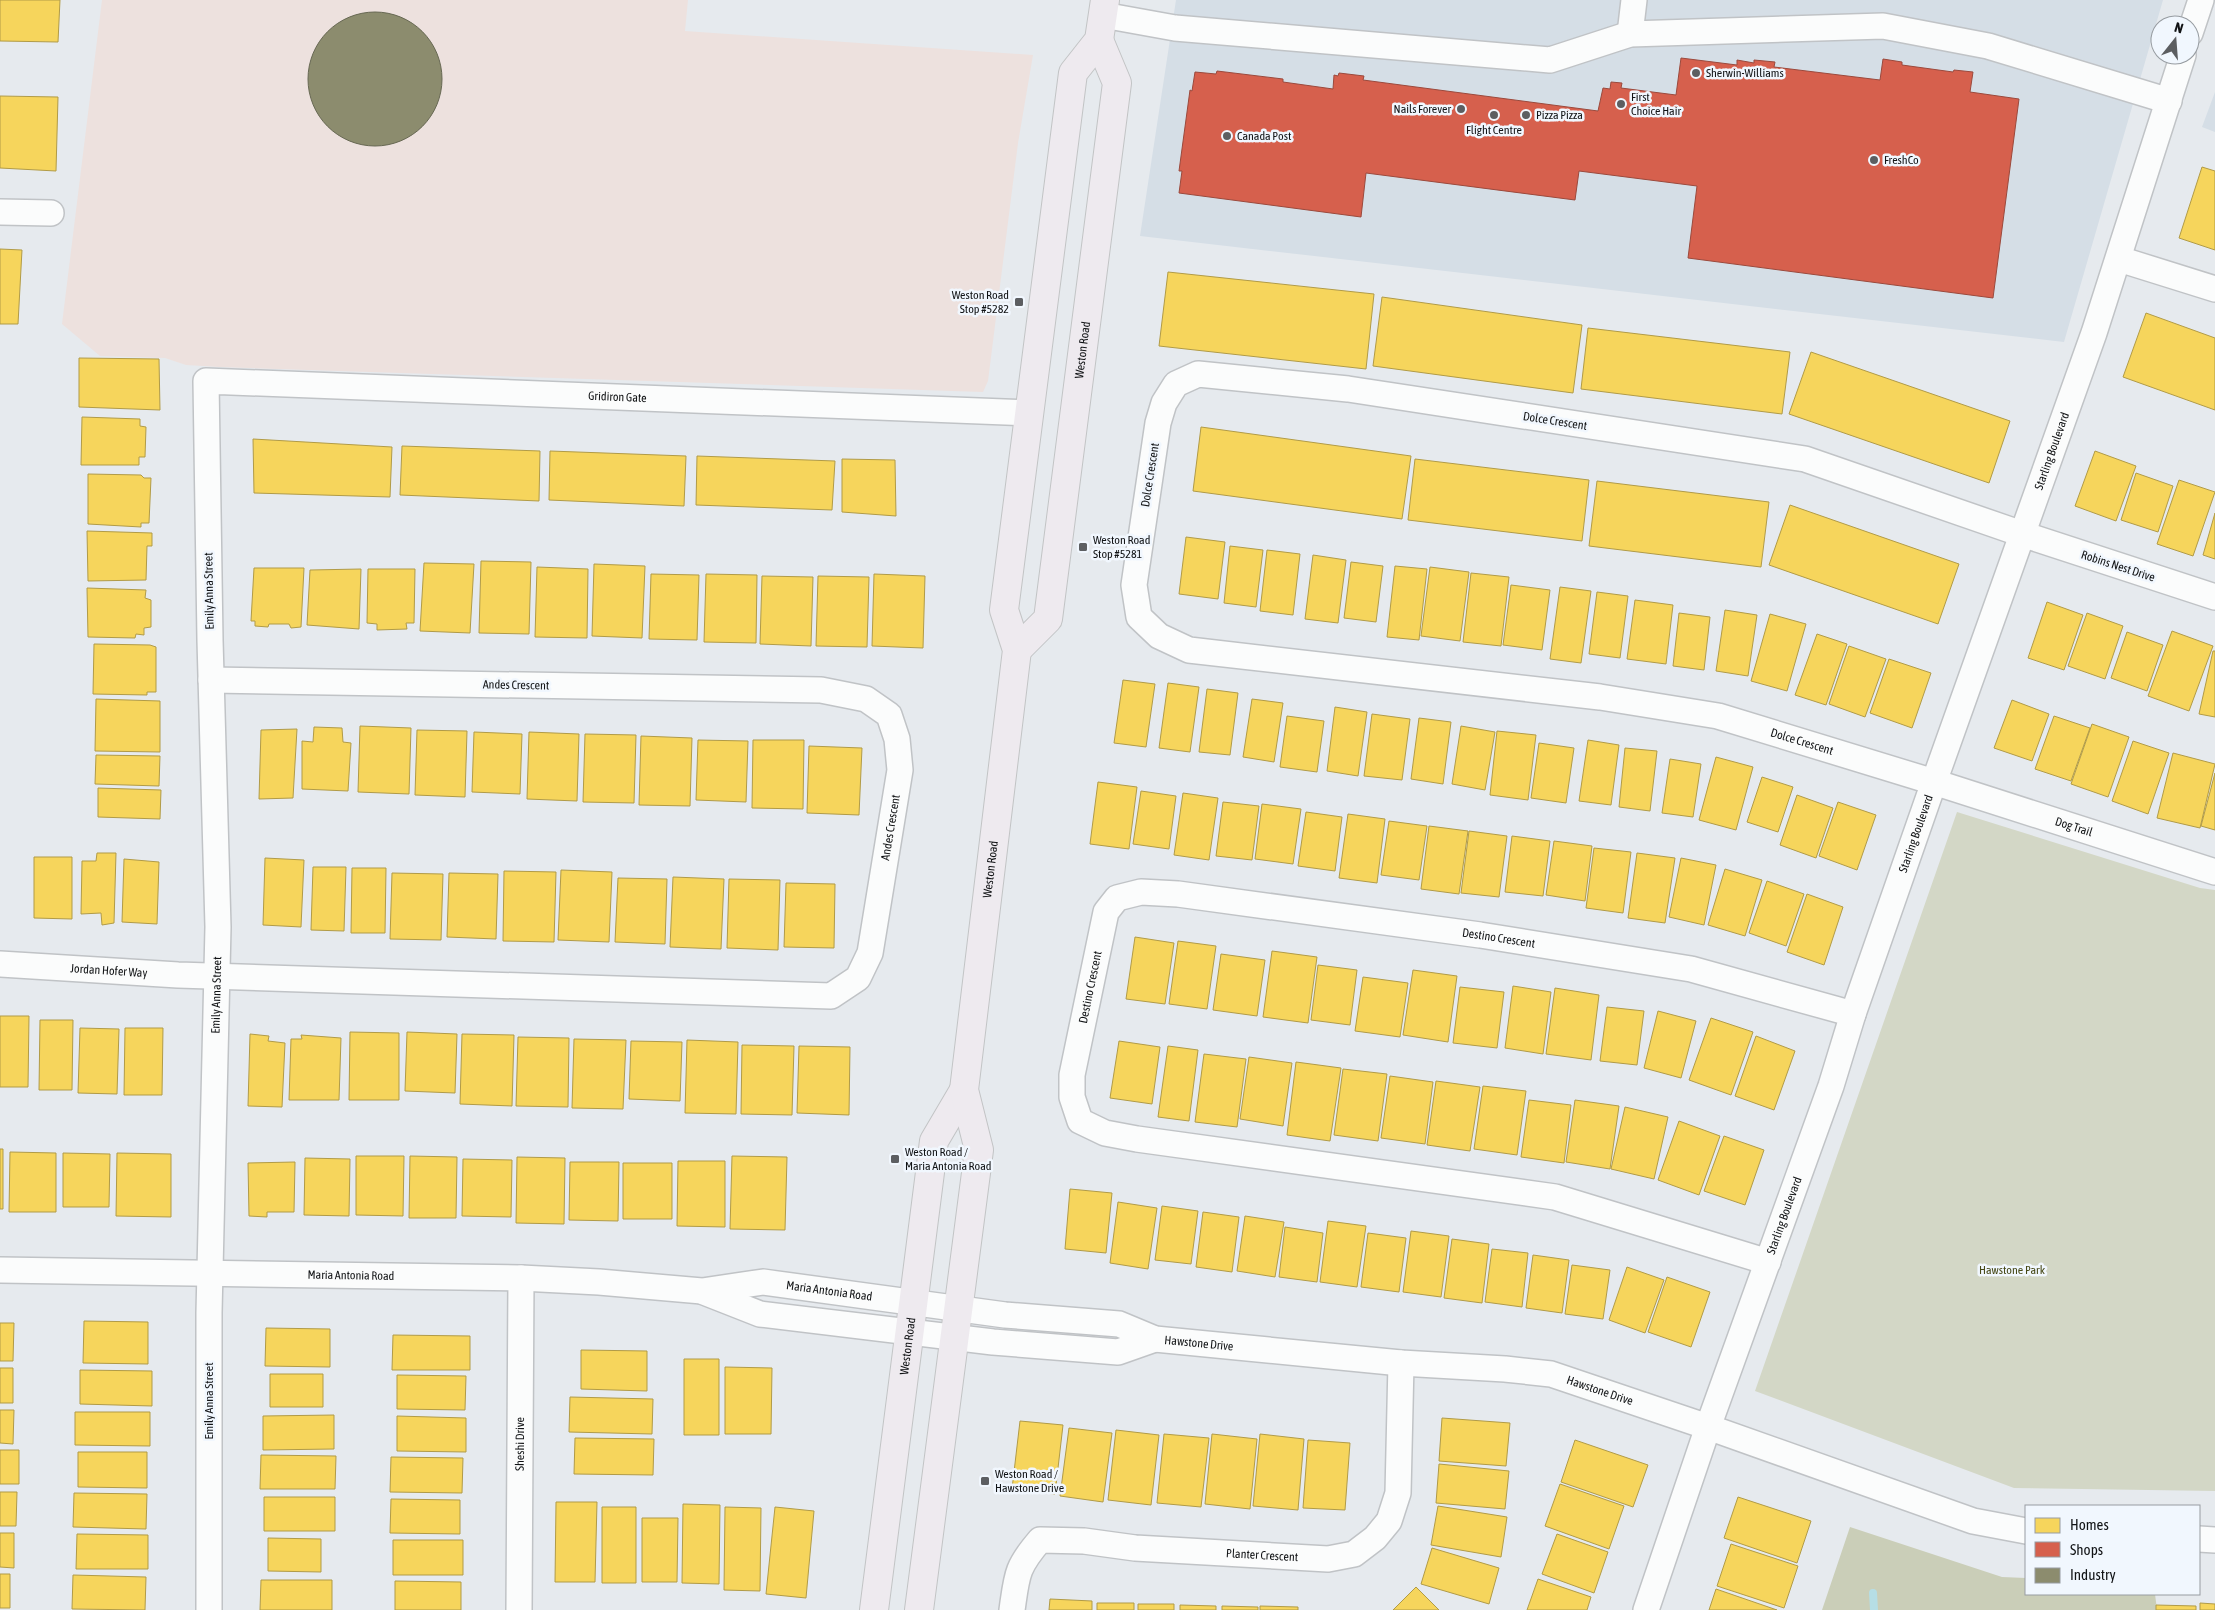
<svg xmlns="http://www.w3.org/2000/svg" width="2215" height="1610" font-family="'Asap Condensed',sans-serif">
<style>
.built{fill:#d5dee6}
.industrial{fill:#ede1de}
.green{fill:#d3d7c6}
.forest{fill:#caceb8}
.homes{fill:#f6d55c;stroke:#b19b47}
.shops{fill:#d6604d;stroke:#9b493c}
.industry{fill:#8c8c6e;stroke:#676853}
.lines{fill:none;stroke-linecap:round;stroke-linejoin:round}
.stream{stroke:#b6dee5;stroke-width:8}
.minor-casing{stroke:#c0c3c6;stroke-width:28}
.major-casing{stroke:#c2c4c5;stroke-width:30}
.minor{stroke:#fbfcfc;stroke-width:25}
.major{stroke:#eeeaef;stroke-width:28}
.poi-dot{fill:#5c5e61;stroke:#f1f7fe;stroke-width:2}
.labels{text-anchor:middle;stroke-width:5;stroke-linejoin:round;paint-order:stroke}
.poi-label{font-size:12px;fill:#111315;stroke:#f1f7fe;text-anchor:start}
.street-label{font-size:12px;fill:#111315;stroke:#f1f7fe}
.park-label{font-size:12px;fill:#464816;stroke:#f1f7fe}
</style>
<rect width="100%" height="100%" fill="#e6eaee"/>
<path class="built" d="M1176,0H2163L2064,342L1140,236Z
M2215,92V132L2202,127Z"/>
<path class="industrial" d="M102,0H688L685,31L1033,55L1018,143L988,381L983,392L219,367L186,365L165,358L100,356L62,324Z"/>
<path class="green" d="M1957,812L2200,888L2215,890V1491L2014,1488L1755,1391Z"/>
<path class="forest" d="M1850,1527L2002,1577L2026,1578V1594H2155L2157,1610H1822Z"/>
<path class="homes" d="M0,0H60L58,42L0,41Z
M0,96L58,97L56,171L0,168Z
M2202,167L2215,171V250L2179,238Z
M0,249L22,250L18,324H0Z
M1168,272L1374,294L1366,369L1159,346Z
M1382,297L1582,325L1573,393L1373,366Z
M2146,313L2215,338V410L2123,377Z
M1588,328L1790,352L1782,414L1581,389Z
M1811,352L2010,421L1989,483L1789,414Z
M79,358L159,359L160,410L79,407Z
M82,417L140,419V426L146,427L145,457H139V465H81Z
M1201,427L1411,456L1402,519L1193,491Z
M253,439L392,447L390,497L254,493Z
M402,446L540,451L539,501L400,495Z
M550,451L686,456L684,506L549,500Z
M2095,451L2136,466L2116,521L2075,506Z
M697,456L835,461L832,510L696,505Z
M842,459L895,460L896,516L842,512Z
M1415,459L1589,480L1582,541L1408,520Z
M2136,473L2173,486L2158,532L2121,520Z
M88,474L141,475L144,478H151L149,523H141V527L88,524Z
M2179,480L2215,492L2193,556L2157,544Z
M1597,481L1769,502L1761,567L1589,546Z
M1790,505L1959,564L1938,624L1769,565Z
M2215,513V559L2203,555Z
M87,531L152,533V546H147L146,580L88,581Z
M1186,537L1225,542L1218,599L1179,594Z
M1230,546L1263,550L1256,607L1224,603Z
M1267,550L1300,554L1293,615L1260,611Z
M1313,555L1346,560L1338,623L1305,619Z
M481,561L531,562L529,634L479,633Z
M1351,562L1383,566L1376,622L1344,618Z
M424,563L474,564L470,633L420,631Z
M594,564L645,566L642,638L592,636Z
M1395,566L1427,569L1419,640L1387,637Z
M537,567L588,569L587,638L535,637Z
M1430,567L1469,572L1460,641L1421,636Z
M254,568H304L301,627L291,628L289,624H269L268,627L255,626V621H251Z
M361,569L359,629L307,625L310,570Z
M368,569H415L414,623H406L407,629L377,630V624L367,623Z
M1471,573L1509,577L1501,646L1463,642Z
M651,574L699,575L697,640L649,639Z
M706,574L757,575L756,643L704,642Z
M874,574L925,576L923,648L872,646Z
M762,576L813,577L811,646L760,644Z
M818,576L869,577L867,647L816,646Z
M1511,585L1550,590L1542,650L1503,645Z
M1560,587L1591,591L1581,663L1550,659Z
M87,588L146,590L145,598L151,600V627L144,628V635L136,634L135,638L88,637Z
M1597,592L1628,596L1620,658L1589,654Z
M1635,600L1673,605L1666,664L1627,659Z
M2047,602L2083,615L2064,670L2028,658Z
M1725,610L1757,615L1748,676L1716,671Z
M1679,613L1710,617L1704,670L1673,666Z
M2087,613L2123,626L2105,679L2068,666Z
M1770,614L1806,624L1787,691L1751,681Z
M2172,631L2213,646L2189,711L2148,696Z
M2127,632L2163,645L2147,691L2111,678Z
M1817,634L1847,644L1826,705L1795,695Z
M94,644L150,645L156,647V692H147V695L93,694Z
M1849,646L1886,659L1865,717L1829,704Z
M2213,651H2215V717L2199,714Z
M1889,659L1931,673L1912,728L1870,713Z
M1123,680L1155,684L1146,747L1114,743Z
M1168,683L1199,687L1190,752L1159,748Z
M1207,689L1238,693L1230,755L1199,752Z
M96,699L160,701V752L95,751Z
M1252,699L1283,703L1274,762L1243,757Z
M2012,700L2049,714L2032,761L1994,748Z
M1335,707L1367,712L1358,776L1327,771Z
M1372,714L1410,719L1402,780L1364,776Z
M1287,716L1324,721L1317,772L1280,767Z
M2054,716L2090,728L2071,781L2035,769Z
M1419,718L1451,722L1443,784L1411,779Z
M2092,724L2129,737L2108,797L2071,784Z
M360,726L411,728L409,794L358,792Z
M1461,726L1495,732L1485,790L1452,784Z
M314,727L342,728L343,742L351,743L348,791L302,789V741L313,742Z
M297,729L293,798L259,799L261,730Z
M417,730L467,731L465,797L415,795Z
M1497,731L1536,735L1528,800L1490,795Z
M474,732L522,734L520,794L472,792Z
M529,732L579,734L577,801L527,799Z
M585,734L636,735L634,803L583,802Z
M641,736L692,738L690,806L639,805Z
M698,740L748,741L746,802L696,800Z
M753,740H804L803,809L752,808Z
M1588,740L1619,745L1611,805L1579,801Z
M2133,741L2169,753L2148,814L2112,801Z
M1539,743L1574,748L1566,803L1531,798Z
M809,746L862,748L859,815L807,813Z
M1625,748L1657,751L1650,811L1619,807Z
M2173,753L2215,764L2200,828L2157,818Z
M96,755L160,756L159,786L95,784Z
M1716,757L1753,767L1736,830L1699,820Z
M1670,759L1701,764L1693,817L1662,813Z
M2215,773V830L2201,826Z
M1762,777L1793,787L1778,832L1747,822Z
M1098,782L1137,787L1129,849L1090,844Z
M98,788L161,790L160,819L98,817Z
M1141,791L1176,796L1169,849L1133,844Z
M1183,793L1218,798L1209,860L1174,855Z
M1797,795L1833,808L1816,858L1780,845Z
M1223,802L1259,806L1252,860L1216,856Z
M1838,802L1876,815L1857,870L1819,856Z
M1262,804L1301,809L1293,864L1255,859Z
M1306,812L1342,817L1335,871L1298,866Z
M1348,814L1385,819L1377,883L1339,878Z
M1389,821L1427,826L1419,880L1381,875Z
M1429,826L1468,831L1459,894L1421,889Z
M1469,831L1507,836L1499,897L1461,893Z
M1512,836L1550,841L1543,896L1505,892Z
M1554,841L1592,846L1585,901L1546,895Z
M1594,848L1631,852L1623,913L1586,908Z
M97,853H116L114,923L102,925L101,913L81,914L82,861H96Z
M1637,853L1675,858L1665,923L1628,918Z
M34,857H72V919L34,918Z
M265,858L304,860L301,927L263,925Z
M1681,858L1716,865L1704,925L1669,917Z
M124,859L159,862L157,924L122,922Z
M313,867H346L344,931L311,930Z
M352,868H386L385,933H351Z
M1725,869L1762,880L1745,936L1708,925Z
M561,870L612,872L609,942L558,940Z
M504,871L556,872L554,942L503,941Z
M392,873L443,874L441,940L390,939Z
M449,873L498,874L496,939L447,937Z
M673,877L724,879L721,949L670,947Z
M618,878L667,879L665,944L615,942Z
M729,879L780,880L778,950L727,948Z
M1767,881L1804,894L1786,946L1749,933Z
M786,883L835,884L834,948L784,947Z
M1807,894L1843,907L1824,965L1787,952Z
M1135,937L1174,943L1165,1004L1126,999Z
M1178,941L1216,946L1207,1009L1169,1004Z
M1272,951L1317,957L1308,1023L1263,1017Z
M1221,954L1265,960L1257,1016L1213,1010Z
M1318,965L1357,970L1350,1025L1311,1020Z
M1413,970L1457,976L1448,1042L1403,1035Z
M1363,977L1408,983L1400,1037L1355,1031Z
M1513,986L1551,992L1543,1054L1505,1048Z
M1460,987L1504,992L1497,1048L1453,1043Z
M1555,988L1599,995L1591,1060L1546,1054Z
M1607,1007L1644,1011L1637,1065L1600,1061Z
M1658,1011L1696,1021L1681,1078L1644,1068Z
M0,1016H29L28,1087H0Z
M1711,1018L1753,1032L1731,1095L1689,1080Z
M40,1020H73L72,1090H39Z
M80,1028L119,1029L117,1094L78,1093Z
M125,1028H163L162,1095H124Z
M350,1032L399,1033V1100H349Z
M407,1032L457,1034L455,1093L405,1091Z
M250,1034L269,1036L268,1041L285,1043L282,1107L248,1106Z
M462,1034L514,1035L512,1106L460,1104Z
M301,1035L341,1038L339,1100H289L291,1039H302Z
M1756,1036L1795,1051L1774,1110L1735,1096Z
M518,1037L569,1038L568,1107L516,1106Z
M574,1039L626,1040L623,1109L572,1108Z
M687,1040L738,1042L736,1114L685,1113Z
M631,1041L682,1042L680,1101L629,1099Z
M1119,1041L1160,1047L1152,1104L1110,1098Z
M742,1045L794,1046L792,1115L741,1114Z
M799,1046L850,1047L849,1115L797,1113Z
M1168,1046L1198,1050L1189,1121L1158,1117Z
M1204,1054L1246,1059L1237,1127L1195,1122Z
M1249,1057L1292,1063L1283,1126L1240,1119Z
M1296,1062L1341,1068L1330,1141L1287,1135Z
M1343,1069L1387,1074L1378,1141L1334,1135Z
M1390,1076L1433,1082L1425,1144L1381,1138Z
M1436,1081L1480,1087L1470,1151L1427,1145Z
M1483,1086L1526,1091L1517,1155L1474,1149Z
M1529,1100L1571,1105L1564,1163L1521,1157Z
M1575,1100L1619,1106L1610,1169L1566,1162Z
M1625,1107L1668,1117L1654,1179L1611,1169Z
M1679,1121L1720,1136L1699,1195L1658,1180Z
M1724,1136L1764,1150L1745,1205L1704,1191Z
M0,1149H3V1209H0Z
M10,1152L56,1153V1212H9Z
M63,1153L110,1154L109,1207H63Z
M117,1153L171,1154V1217L116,1216Z
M356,1156H404L403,1216L356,1215Z
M410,1156L457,1157L456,1218H409Z
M732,1156L787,1157L785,1230L730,1229Z
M517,1157L565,1158L564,1224L516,1223Z
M305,1158L350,1159L349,1216L304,1215Z
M463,1159L512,1160L511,1217L462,1216Z
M678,1161H725V1227L677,1226Z
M295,1162L294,1212H267V1217L249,1216L248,1163Z
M570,1162H619L618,1221L569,1220Z
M623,1163H672V1219H623Z
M1070,1189L1112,1193L1106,1253L1065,1249Z
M1118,1202L1157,1208L1148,1269L1110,1263Z
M1162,1206L1198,1211L1191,1264L1155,1260Z
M1203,1212L1239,1217L1232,1272L1196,1267Z
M1245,1216L1284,1222L1275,1277L1237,1271Z
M1328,1221L1366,1226L1357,1287L1320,1282Z
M1285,1227L1323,1233L1317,1282L1279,1277Z
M1411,1231L1449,1236L1441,1297L1403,1292Z
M1368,1233L1406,1238L1399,1292L1361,1287Z
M1452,1239L1489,1244L1482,1303L1444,1298Z
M1492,1249L1528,1253L1522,1307L1485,1302Z
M1533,1255L1569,1260L1562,1313L1526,1308Z
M1572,1265L1610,1270L1603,1319L1565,1314Z
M1627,1267L1664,1280L1645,1333L1609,1320Z
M1667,1277L1710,1292L1691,1347L1648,1332Z
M84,1321L148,1322V1364L83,1363Z
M0,1323H14L13,1361H0Z
M266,1328L330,1329V1367L265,1366Z
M393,1335L470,1336V1370H392Z
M581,1350L647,1351V1391L581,1389Z
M684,1359H719V1435H684Z
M725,1367L772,1368L771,1434H725Z
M0,1368H13V1403H0Z
M80,1370L152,1371V1406L80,1404Z
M270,1374H323V1407H270Z
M397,1375L466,1376L465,1410L397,1409Z
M570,1397L653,1399L652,1434L569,1432Z
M0,1410H14L13,1444L0,1443Z
M75,1412H150V1446L75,1445Z
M334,1415V1449L263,1450V1416Z
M397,1416L466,1418V1452L397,1451Z
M1442,1418L1510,1423L1506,1466L1439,1461Z
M1020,1421L1063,1425L1055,1494L1012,1489Z
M1069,1428L1112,1433L1103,1502L1060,1496Z
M1116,1430L1159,1435L1151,1505L1108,1500Z
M1164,1434L1209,1438L1201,1507L1157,1503Z
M1212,1434L1257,1439L1250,1509L1205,1504Z
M1260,1434L1304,1439L1298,1510L1253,1506Z
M575,1438L654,1439L653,1475L574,1474Z
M1308,1440L1350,1443L1345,1510L1303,1508Z
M1575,1440L1648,1465L1633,1507L1561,1482Z
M0,1450H19V1484H0Z
M78,1452H147V1488L78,1487Z
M261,1455L336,1456L335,1489H260Z
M391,1457L463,1458L462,1493L390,1492Z
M1439,1464L1509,1471L1505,1509L1436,1503Z
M1560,1484L1624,1506L1609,1549L1545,1526Z
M0,1492H17L16,1526H0Z
M74,1493L147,1494L146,1529L73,1527Z
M264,1497H335V1531H264Z
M1738,1497L1811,1521L1797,1563L1724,1538Z
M391,1499L460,1500V1534L390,1533Z
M556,1502H597L595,1582H555Z
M683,1504L720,1505L719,1584L682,1583Z
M1438,1506L1507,1517L1501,1557L1431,1545Z
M602,1507H636V1583H602Z
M725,1507L761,1508L760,1591L724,1590Z
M775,1507L814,1511L806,1598L766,1594Z
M642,1518H678L677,1582H642Z
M0,1533H14V1568L0,1567Z
M77,1534L148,1535V1569H76Z
M1557,1534L1608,1552L1594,1593L1542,1574Z
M268,1538L321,1539V1572L268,1571Z
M393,1540H463V1575H393Z
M1731,1544L1798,1566L1784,1608L1717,1586Z
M1432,1548L1499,1568L1489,1604L1421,1584Z
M0,1574H10V1608H0Z
M73,1575L146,1577L145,1610L72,1609Z
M1538,1579L1591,1597L1587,1610H1527Z
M261,1580H332V1610H260Z
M395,1581L461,1582V1610H395Z
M1416,1587L1439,1610H1393Z
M1716,1589L1777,1610H1709Z
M1050,1599L1092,1601V1610H1049Z
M1097,1603H1134V1610H1097Z
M2200,1603L2215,1604V1610H2200Z
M1138,1604H1174V1610H1138Z
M1180,1605L1216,1606V1610H1180Z
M2156,1605L2196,1606V1610H2156Z
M1222,1606L1258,1607V1610H1222Z
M1260,1606L1298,1607V1610H1260Z"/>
<path class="shops" d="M1681,58L1737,65V60L1754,63V60L1775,62L1774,67L1880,80L1883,59L1902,62V65L1953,72L1954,70L1973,72L1970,92L2019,99L1993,298L1688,258L1697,186L1579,171L1575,200L1366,173L1361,217L1179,193L1182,171H1179L1190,90L1192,91L1195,72L1216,74L1217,71L1283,79V82L1333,89L1334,75L1338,76L1339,73L1364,76L1363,80L1598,111L1603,88L1610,89L1611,82L1622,83L1621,88L1676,95Z"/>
<path class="industry" d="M308 79a67 67 0 1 1 134 0a67 67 0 1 1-134 0Z"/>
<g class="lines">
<path class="stream" d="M1873,1593L1874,1610"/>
<defs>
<g id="minor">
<path d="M1103,15L1175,28L1550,60L1630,34L1883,26L1988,46L2169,101"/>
<path d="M2190,33L2201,0"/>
<path d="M1630,34L1634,0"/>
<path d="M0,212L51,213"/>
<path d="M2119,259L2215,289"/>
<path id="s1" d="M2215,597L2022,534L1805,459L1348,389L1198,374L1176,384L1164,403L1158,423L1134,585L1139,617L1159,636L1189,650L1600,697L1718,716L1934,782L2215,872"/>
<path id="s2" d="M0,964L178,975L831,996L858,978L870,953L900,770L897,739L889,715L866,699L821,690L211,680"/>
<path id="s3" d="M1768,1262L1555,1197L1137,1139L1105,1133L1080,1121L1072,1097V1075L1106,912L1117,898L1141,892L1178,894L1480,935L1691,969L1853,1014"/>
<path id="s4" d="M0,1270L521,1278L599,1282L702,1291L763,1282L1005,1315L1119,1324L1155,1339L1401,1363L1505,1369L1551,1374L1708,1427L1973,1521L2026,1531"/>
<path d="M704,1292L760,1314L993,1342L1118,1352L1155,1339"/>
<path d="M2199,1539L2215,1540"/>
<path id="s5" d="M209,1610V1313L218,927L210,640L206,381L1030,413"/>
<path id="s6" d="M519,1610L521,1278"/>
<path id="s7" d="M1012,1610C1017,1575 1016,1568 1040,1540L1084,1541L1135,1548L1328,1559L1354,1554L1375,1538L1389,1521L1398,1493L1401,1363"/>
<path id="s8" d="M1646,1610L1708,1427L1831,1086L1853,1014L1934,782L2094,333L2183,55"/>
</g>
<g id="major">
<path id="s9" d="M1017,650L1048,619L1117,83L1099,40"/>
<path id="s10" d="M874,1610L934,1141L964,1090"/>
<path id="s11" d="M919,1610L979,1150L964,1090L1017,650L1004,610L1073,73L1099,40L1105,0"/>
</g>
</defs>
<use href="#minor" class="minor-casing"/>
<use href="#major" class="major-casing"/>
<use href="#minor" class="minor"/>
<use href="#major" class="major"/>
</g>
<g class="poi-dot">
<circle cx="1696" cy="73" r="5"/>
<circle cx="1621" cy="104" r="5"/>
<circle cx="1461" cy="109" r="5"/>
<circle cx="1494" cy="115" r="5"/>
<circle cx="1526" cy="115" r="5"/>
<circle cx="1227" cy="136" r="5"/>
<circle cx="1874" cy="160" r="5"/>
<rect x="1014" y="297" width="10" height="10" rx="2.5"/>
<rect x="1078" y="542" width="10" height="10" rx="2.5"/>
<rect x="890" y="1154" width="10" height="10" rx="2.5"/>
<rect x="980" y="1476" width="10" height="10" rx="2.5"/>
</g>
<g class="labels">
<g class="poi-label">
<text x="1706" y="77">Sherwin-Williams</text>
<text x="1631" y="101">First<tspan x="1631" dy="14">Choice Hair</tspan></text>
<text x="1451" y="113" text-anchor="end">Nails Forever</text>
<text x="1536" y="119">Pizza Pizza</text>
<text x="1494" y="134" text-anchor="middle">Flight Centre</text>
<text x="1237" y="140">Canada Post</text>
<text x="1884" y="164">FreshCo</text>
<text x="1009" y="299" text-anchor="end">Weston Road<tspan x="1009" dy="14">Stop #5282</tspan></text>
<text x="1093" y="544">Weston Road<tspan x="1093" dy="14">Stop #5281</tspan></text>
<text x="905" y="1156">Weston Road /<tspan x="905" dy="14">Maria Antonia Road</tspan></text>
<text x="995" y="1478">Weston Road /<tspan x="995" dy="14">Hawstone Drive</tspan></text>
</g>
<g class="street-label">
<text dy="4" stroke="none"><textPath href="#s9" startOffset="315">Weston Road</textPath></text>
<text dy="4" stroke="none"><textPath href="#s5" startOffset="1641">Gridiron Gate</textPath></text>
<text transform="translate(1555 421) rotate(9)" y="4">Dolce Crescent</text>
<text dy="4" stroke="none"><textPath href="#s8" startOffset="1228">Starling Boulevard</textPath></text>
<text transform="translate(1150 475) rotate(-81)" y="4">Dolce Crescent</text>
<text transform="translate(2118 566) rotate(18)" y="4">Robins Nest Drive</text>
<text transform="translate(209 591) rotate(-91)" y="4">Emily Anna Street</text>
<text transform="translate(516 685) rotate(1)" y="4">Andes Crescent</text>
<text dy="4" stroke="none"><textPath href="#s1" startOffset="1991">Dolce Crescent</textPath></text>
<text dy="4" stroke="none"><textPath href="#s1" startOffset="2276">Dog Trail</textPath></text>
<text dy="4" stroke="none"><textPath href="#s2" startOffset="1019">Andes Crescent</textPath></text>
<text dy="4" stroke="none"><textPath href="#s8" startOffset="822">Starling Boulevard</textPath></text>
<text dy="4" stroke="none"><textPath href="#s11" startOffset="748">Weston Road</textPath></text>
<text dy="4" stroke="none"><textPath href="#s3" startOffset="1322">Destino Crescent</textPath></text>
<text dy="4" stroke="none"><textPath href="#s2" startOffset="109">Jordan Hofer Way</textPath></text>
<text dy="4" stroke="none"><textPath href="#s3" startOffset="842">Destino Crescent</textPath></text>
<text dy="4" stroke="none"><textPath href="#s5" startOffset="615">Emily Anna Street</textPath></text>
<text dy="4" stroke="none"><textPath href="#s8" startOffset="418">Starling Boulevard</textPath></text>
<text dy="4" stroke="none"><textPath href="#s4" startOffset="351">Maria Antonia Road</textPath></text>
<text dy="4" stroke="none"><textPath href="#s4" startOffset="831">Maria Antonia Road</textPath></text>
<text dy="4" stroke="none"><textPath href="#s4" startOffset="1206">Hawstone Drive</textPath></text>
<text dy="4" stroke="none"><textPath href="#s10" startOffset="266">Weston Road</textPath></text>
<text dy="4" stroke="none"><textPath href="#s4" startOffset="1611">Hawstone Drive</textPath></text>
<text transform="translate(209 1401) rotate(-90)" y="4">Emily Anna Street</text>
<text dy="4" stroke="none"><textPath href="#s6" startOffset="166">Sheshi Drive</textPath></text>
<text dy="4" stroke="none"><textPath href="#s7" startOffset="300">Planter Crescent</textPath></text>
</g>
<g class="park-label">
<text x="2012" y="1274">Hawstone Park</text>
</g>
</g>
<rect x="2025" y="1505" width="175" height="90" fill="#f1f7fe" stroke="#979ca1"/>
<rect x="2035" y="1518" width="25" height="15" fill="#f6d55c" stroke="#979ca1"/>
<text x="2070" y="1530" font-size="15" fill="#111315">Homes</text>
<rect x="2035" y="1542" width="25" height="15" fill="#d6604d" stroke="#979ca1"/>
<text x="2070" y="1555" font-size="15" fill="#111315">Shops</text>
<rect x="2035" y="1568" width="25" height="15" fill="#8c8c6e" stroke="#979ca1"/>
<text x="2070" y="1580" font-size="15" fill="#111315">Industry</text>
<g transform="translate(2175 40) rotate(17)"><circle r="24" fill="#f1f7fe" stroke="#979ca1"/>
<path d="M0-4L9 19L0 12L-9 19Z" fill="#5c5e61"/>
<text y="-8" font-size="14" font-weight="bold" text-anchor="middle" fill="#111315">N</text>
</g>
</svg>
